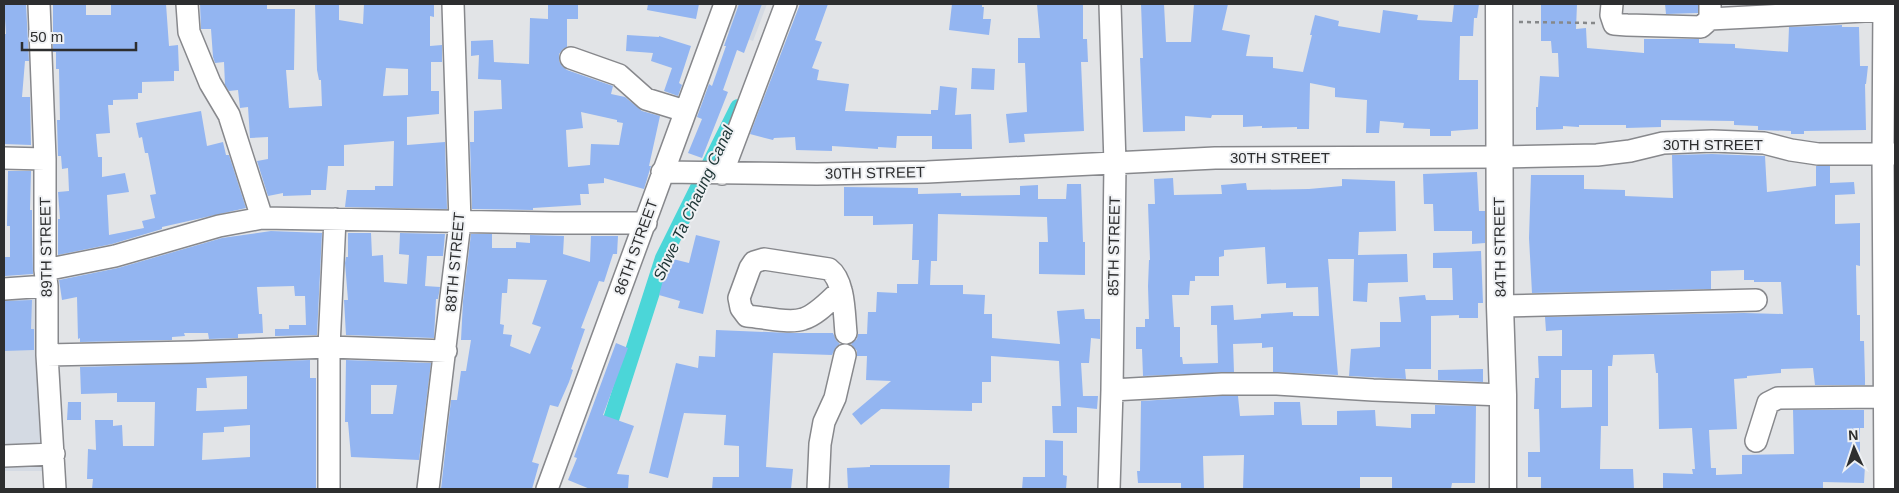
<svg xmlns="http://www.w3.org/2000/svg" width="1899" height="493" font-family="Arial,sans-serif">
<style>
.built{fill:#d4dae3}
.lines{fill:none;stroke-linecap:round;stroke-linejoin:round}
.canal{stroke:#4bd6d8;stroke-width:16}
.building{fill:#93b5f1;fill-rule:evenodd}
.minor-casing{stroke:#87888c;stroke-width:24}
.major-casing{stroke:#87888c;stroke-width:29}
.path{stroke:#86888a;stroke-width:2.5;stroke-dasharray:4 4;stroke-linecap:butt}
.minor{stroke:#fff;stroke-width:21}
.major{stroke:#fff;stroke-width:26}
.labels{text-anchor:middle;stroke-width:4;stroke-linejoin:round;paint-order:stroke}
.street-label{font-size:15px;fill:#2d2e2f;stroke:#eff1f4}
.water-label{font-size:16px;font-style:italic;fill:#1b3333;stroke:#eff1f4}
</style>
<rect width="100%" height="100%" fill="#e2e4e7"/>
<path class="built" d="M738,4H767L753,41L727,32Z
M4,296H39L45,471H4Z"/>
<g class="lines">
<path class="canal" d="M605,438L663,258L738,107"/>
</g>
<path class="building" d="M4,4H26L29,61H25L22,97H30L31,145L4,144V34H6Z
M53,4H86V15H111V4H166L169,46L178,45L179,71H174V81L142,82V93H138V99L113,100V105H108L110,133L96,134L98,157H102V177L125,173L129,192L107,195L109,235L144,228L142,221L155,218L150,195L156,194L148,153H145L142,137L139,138L136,123L201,111L207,146L223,142L226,155H229L246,208L162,227V229L112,244L58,255V219H60L58,192L69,191L68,168L62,169L61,156H58L57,120H60L59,69H56V52H53Z
M200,4H267V9H295L294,70H286L289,108L322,106L321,80H319L317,70L315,4H339V20L363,24L364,4H434V17L430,16V46L442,45V62H431V91H439V114L407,117V145L445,142L447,209L345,207L347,190H375V186H393L394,141L344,145V166H328L326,190H311V195L283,196V193L268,196L257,161L268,159V137L250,138L248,107L240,108L238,90L229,91L225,85L224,62L215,63L213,57L211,29H201ZM386,68L408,69V95L383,96Z
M548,4H578V19H567V47L563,49L559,54V61L562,66L567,70L613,86L611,94L625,97L642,111L660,116L649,166H651L644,189L604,178V183L588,184L589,194H580L581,205L533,208V210L472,209L470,142H474V111L502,109L501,80L478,79L479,55L471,56V41L493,40L494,62L529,64L530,18L548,19ZM581,112L617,120V122L623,123L619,145L591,144L590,165L568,167L566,130L583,128Z
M648,4H699L696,19L647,10Z
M739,4H762L744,53L737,50L723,90L728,92L702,158L688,153L702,119L697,117L709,84L712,86L726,46H724Z
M800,4H828L815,40L822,42L812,68L819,70L817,80L849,84L845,111L931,114V110H938L940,86L957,88L955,115L971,114L972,149H932V136H897L896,148L878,147V149L832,146V151L796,150L795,137L774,138L773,140L750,134Z
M952,4H982V7H984L983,19H991L989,35L949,30Z
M1037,4H1083V39H1087L1088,62H1081L1084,131L1024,134L1025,142L1009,143L1006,114L1027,112L1025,63H1018V38H1040Z
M1141,4H1164L1166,42H1191L1194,4H1228L1222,30L1250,35L1246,56L1273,57V68L1303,72L1312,35H1310L1315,15L1339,21L1338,26L1380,33L1383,10L1418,15L1417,20L1452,22L1454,4H1479L1477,18H1474L1473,36H1460L1459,80H1478V129L1451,131V136H1430V129L1403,128L1404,123L1380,121L1379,133H1366L1367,100L1335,97V88L1310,83L1309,129H1297V127L1262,128V126L1243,127V115H1212L1211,118L1185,116V131L1143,132L1140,58H1143Z
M1541,4H1577L1576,29L1586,28L1587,48L1644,53V39H1699V43L1735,44V48L1788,52L1789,27L1842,25V27H1859L1860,66H1868L1866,84H1865L1866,130L1804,131V134H1791V131L1758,130V126L1734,125V121L1661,120V127L1626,128V125H1579V127L1563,126V129L1536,130V107H1538L1540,76L1559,77L1558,53H1552L1551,41H1541Z
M1665,4H1698V13L1666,14Z
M627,35L659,37V36L691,46L679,83L682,85L678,96L664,91L672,68L651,61L653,53L626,51Z
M972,68L995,69L994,90L971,89Z
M1712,154L1765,156L1767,192L1816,186V166H1830V183L1854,182L1855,194L1835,195V224L1860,223V266L1856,265L1857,315H1860V341H1864L1865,379V385H1815L1813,368L1781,369V373L1747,376V378L1734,379L1737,429L1709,430L1711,468H1716V475L1742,474V455L1794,454L1793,410H1864V428H1860V465H1865L1864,483L1823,482V489H1663V473L1693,474L1692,469H1695L1692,428L1659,429L1658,373H1656L1654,354H1650L1613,355L1612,366H1608V426H1601L1600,469H1633L1634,489H1541V477H1528V452H1540L1539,409H1534L1535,378H1539L1538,356H1562V330L1546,331L1545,317L1744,313L1783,314L1781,282H1754V280H1744V270L1711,271V289L1532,293L1529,238L1531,175H1584V189L1625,190V196L1673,198L1672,155ZM1561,370H1592V407L1561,408Z
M8,171H31L30,210H32V222L33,274L5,276L4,257H10V226H7Z
M1477,172L1479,211H1485V243L1472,244V231H1434L1433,204H1424L1423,174Z
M1173,178L1174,195L1222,194L1221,185L1246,183L1247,190L1309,189L1342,186V179L1395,181L1396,231L1359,232L1358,255L1407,254L1408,282L1368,283L1367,302L1353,301L1354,259H1328L1338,375L1273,372V347L1262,348V343L1233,344L1234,372L1143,376L1142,349H1136V327H1145V319H1149L1148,286L1149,260H1150L1148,204H1155L1154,179ZM1265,247L1267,284L1286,283V288L1318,287L1319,316H1293V312L1261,314V318L1234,320L1233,305L1211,306V325H1217L1218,363L1183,364L1182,357H1180V327H1174L1172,295H1189L1190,281H1195V276H1219V257L1224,256V250Z
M1067,184H1081L1083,242H1085V275L1039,274V242H1048L1047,217L938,214L937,261H931L930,285H963V294L985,295L984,314H992V338L1060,344L1057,311L1084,309L1085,319H1100V339L1091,338L1089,363H1081L1083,396H1098L1097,409L1077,407V433H1053L1052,406H1061L1059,361L991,356V382H982V403H972V411L881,409L861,425L852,414L891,381L866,380L867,356H857V351L851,344L857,339L858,334H867L868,312H876L877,292L897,293V284H918L919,260H912L913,224L873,225V216H844V187L918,188V194L961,193V196L1020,195V186L1038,185V199H1066Z
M271,231L322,233L317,335L275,336V329H289V325H306L305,296H295L294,286L257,287L259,314H262L263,333L238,334V338L209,339L208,333H184L185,336L172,337V340L80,342V338L78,339L77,297L62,300L59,280L118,268L222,238Z
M348,233H371L372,256L383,255L384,282L407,284L409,255L399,254L400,233L445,234L443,256H427L425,286L440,287L438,299H436L434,338L346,335L344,300H348L345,263L346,257H348Z
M471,234H492V248H516V242L530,243V235L564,236L563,254L590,262L591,236H618L617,254H613L604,282L599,281L581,328L585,329L571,369L573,370L569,382L558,407L550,405L532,462L539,464L532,489H441L451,400H457L461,371H466L471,340H461L463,301ZM508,279L547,280L532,324L541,327L530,354L510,346L512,335L503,334L504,325L500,324L502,293H507Z
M696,235L720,241L703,314L678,308L680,301L659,295L669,258L689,263Z
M1481,251L1483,303H1478V318H1459V315L1431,316V369H1405L1406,379L1349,376L1351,349L1380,347V322H1401L1399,297L1425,295L1426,300H1453L1452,268H1433V253Z
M32,300L31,329H34V350L4,351V301Z
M716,330L790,333H833L836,340L840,344L836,347L832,355L773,353L766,467L793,469L791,489H712L713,477H739V446L724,445L726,415L684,413L668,478L649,473L676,363L698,368L699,356L715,357Z
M616,343L628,348L603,415L634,426L617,474L629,475L628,489H590L568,480L577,458L574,457Z
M310,360V378H316V489H92L93,479H87L88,449L96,450L95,420H113V426L122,425L123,446H154L155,402H117V393L81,394L80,367ZM247,376V409L196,411L197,388H207L206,378ZM250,425V457L202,460L203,433L224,432V427Z
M346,360L431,363L419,460L351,457L348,422H345ZM371,385H397L393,414H371Z
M1483,369V382L1438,380V370Z
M1222,396H1238L1240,416L1274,415V402H1300L1302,425H1337V411L1375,410L1376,426L1411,428V414H1435V405L1476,406L1475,483H1452L1451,489H1392V477H1360V489H1243L1244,455L1203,456L1204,489H1181V483H1138L1137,471H1140L1141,401Z
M68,402H81V420H67Z
M1045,440L1063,441V475L1067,476L1066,489H1022L1023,477H1045Z
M870,465H950L949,489H848L847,468L870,467Z"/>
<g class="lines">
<defs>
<path id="minor" d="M39,4L45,159V270L47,286V355L55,489
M187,4L189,32L210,83L229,115L262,218
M1612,4L1611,15L1614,24L1627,25L1701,27L1710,19V4
M1884,4L1883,153L1885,489
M1710,19L1884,10
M571,58L619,75L646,99L685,111
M4,158L45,159
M662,172L817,174L927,172L1215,158L1499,157L1597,155L1630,151L1663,143L1712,141L1764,143L1791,150L1818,154H1895
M722,174L786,4
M45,270L115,256L219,226L262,218L554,223H646
M4,289L47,286
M841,290C830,300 817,315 803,319C789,324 762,317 747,316L741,308L739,298L750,268L754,262L764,259L829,269C845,281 844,314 846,333
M1500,306L1756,300
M47,355L192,352L329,347L446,351
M1112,390L1222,384H1277L1373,390L1503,395
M1756,441L1768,403L1778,398L1883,397
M4,456L54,454
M329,489V347L335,219
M428,489L460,222L453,4
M547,489L725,4
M818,489L820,444L824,422L835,398L845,355
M1109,489L1112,390L1115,164L1110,4"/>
<path id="major" d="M1499,4L1500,306L1503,395V489"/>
</defs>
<use href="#minor" class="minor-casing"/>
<use href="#major" class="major-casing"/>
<path class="path" d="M1519,22L1596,23"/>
<use href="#minor" class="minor"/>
<use href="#major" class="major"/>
</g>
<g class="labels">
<g class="street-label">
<text x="1713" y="150">30TH STREET</text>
<text x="1280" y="163">30TH STREET</text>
<text transform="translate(875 173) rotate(-1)" y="5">30TH STREET</text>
<text transform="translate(1114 246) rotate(-89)" y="5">85TH STREET</text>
<text transform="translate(46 247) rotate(-91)" y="5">89TH STREET</text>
<text transform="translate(636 247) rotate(-70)" y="5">86TH STREET</text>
<text transform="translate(1500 247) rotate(-91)" y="5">84TH STREET</text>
<text transform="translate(455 262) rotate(-85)" y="5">88TH STREET</text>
</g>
<g class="water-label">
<text transform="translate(693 203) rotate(-65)" y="6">Shwe Ta Chaung Canal</text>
</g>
</g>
<rect width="1899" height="493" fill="none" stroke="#2d2e2f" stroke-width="10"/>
<g transform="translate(1854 448) rotate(357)" stroke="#eff1f4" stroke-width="4" paint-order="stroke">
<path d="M0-4L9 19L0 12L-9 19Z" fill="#2d2e2f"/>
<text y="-8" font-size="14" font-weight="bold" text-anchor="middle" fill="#2d2e2f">N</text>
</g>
<path d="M22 42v8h114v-8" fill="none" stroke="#2d2e2f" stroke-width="2.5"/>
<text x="30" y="42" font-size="15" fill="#2d2e2f" stroke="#eff1f4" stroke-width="4" paint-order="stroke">50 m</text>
</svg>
